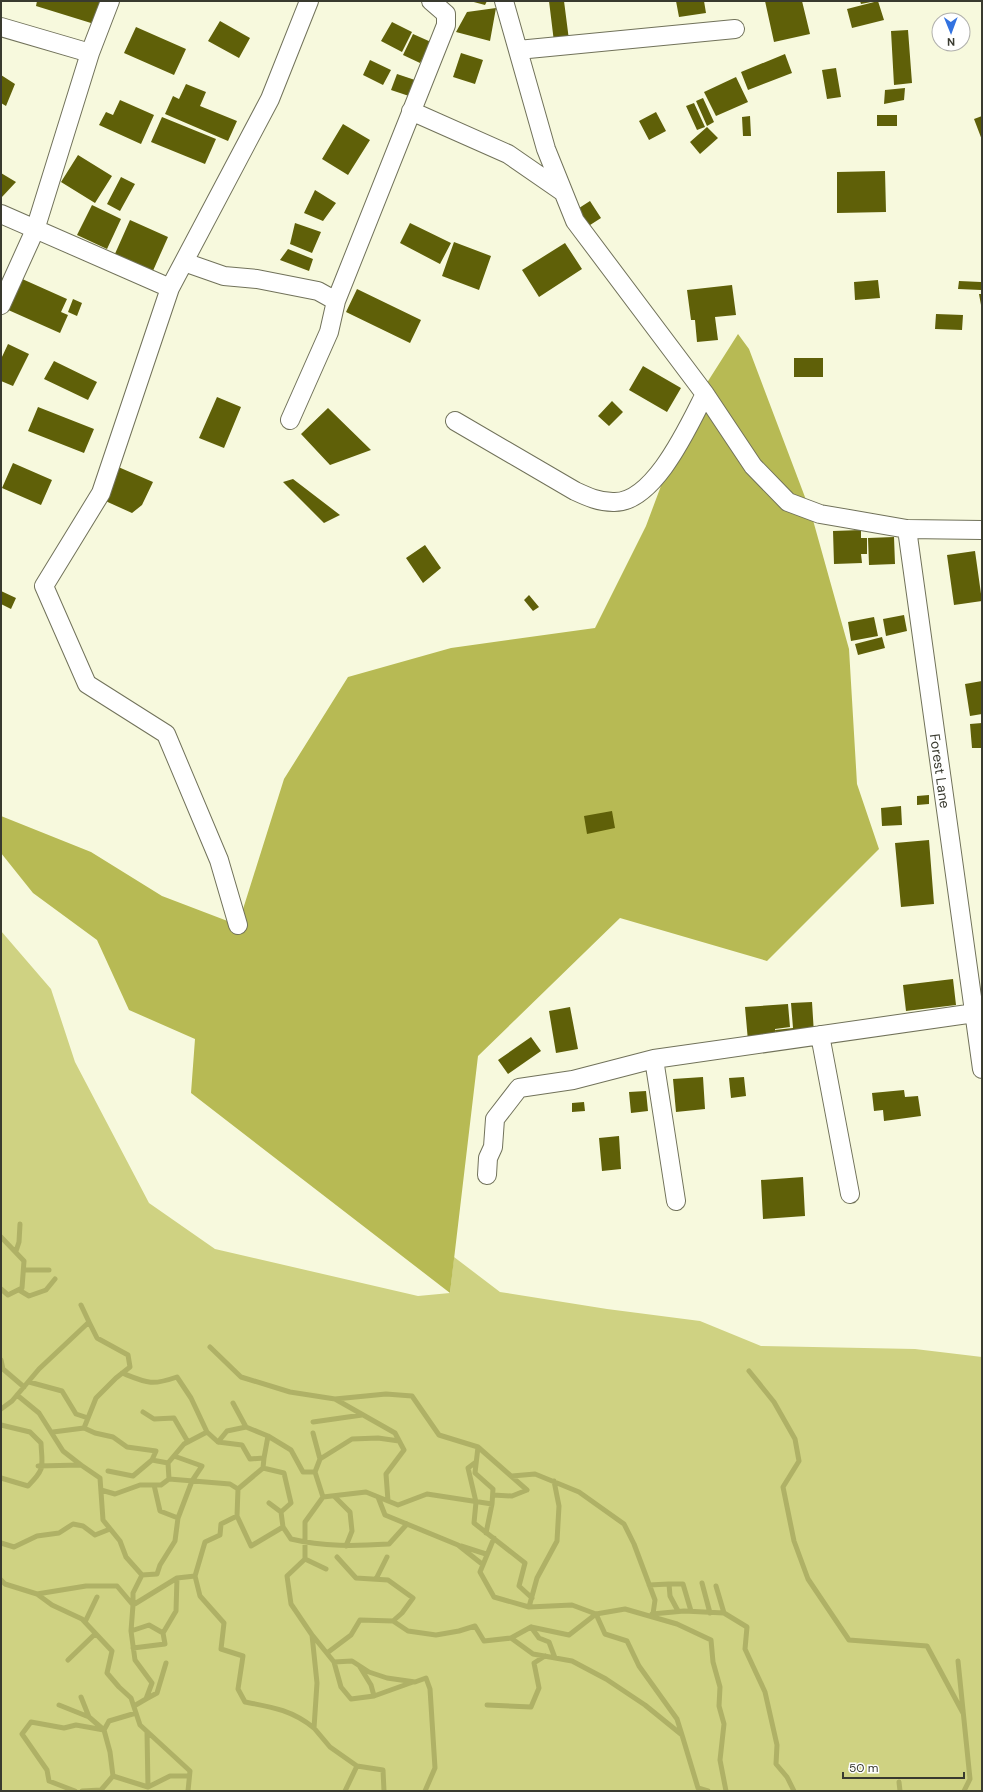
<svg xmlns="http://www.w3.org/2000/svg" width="983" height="1792" font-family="'DM Sans',sans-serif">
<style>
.green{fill:#cfd282}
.forest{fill:#b7ba54}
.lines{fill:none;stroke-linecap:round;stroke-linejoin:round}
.stream{stroke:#afb166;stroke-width:5}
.building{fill:#5f6008}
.minor-casing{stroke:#71725a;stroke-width:20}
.minor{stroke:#fff;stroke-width:18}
.labels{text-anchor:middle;stroke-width:4;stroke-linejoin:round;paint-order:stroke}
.street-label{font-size:14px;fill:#393a2f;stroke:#fff}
</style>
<rect width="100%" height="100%" fill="#f7f9dd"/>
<path class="green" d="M1,931L51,989L75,1062L149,1203L215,1249L418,1296L450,1293L454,1257L500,1292L607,1309L700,1321L761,1346L915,1349L982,1357V1791H1Z"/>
<path class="forest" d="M738,334L749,349L811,513L849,649L857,784L879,849L767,961L620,918L478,1056L450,1293L191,1093L195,1039L129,1010L97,940L33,893L1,853V816L91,852L162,896L238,925L284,779L348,677L451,648L595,628L646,526L689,411Z"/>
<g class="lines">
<path class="stream" d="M1,1237L24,1261L22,1288L8,1295L1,1289
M16,1251L19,1242L20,1224
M24,1270H49
M19,1290L29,1296L46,1290L55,1279
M89,1322L97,1338L128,1355L130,1367L116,1378L96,1398L84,1428L95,1433L113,1437L127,1447L156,1451L152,1460
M210,1347L241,1377L290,1392L335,1399L386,1394L412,1396L439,1435L478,1447L527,1490L512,1496L493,1495
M1,1360L3,1369L24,1387
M749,1371L774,1402L795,1439L799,1461L783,1487L794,1541L808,1579L849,1640L927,1646L963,1713
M122,1373C147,1383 151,1386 177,1377L191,1398L207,1432L184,1444L168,1463
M29,1382L62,1391L76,1414L88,1418
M17,1395L39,1413L63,1451L81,1465
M335,1399L395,1433L404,1450L386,1474L388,1501
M233,1403L246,1427L268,1436L291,1450L303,1472H315
M1,1409L12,1401L39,1369L89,1322L81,1305
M143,1412L154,1419L174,1418L188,1442
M313,1422L362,1415
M1,1425L30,1432L41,1443C42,1467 46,1468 28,1486L1,1478
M53,1432L84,1428
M207,1432L218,1442L227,1431L246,1427
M313,1433L320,1459L315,1472L323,1497L366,1492L398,1505L427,1494L492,1504L486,1533
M218,1442L242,1445L250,1459L264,1458L263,1468
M478,1447L475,1473L493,1489L492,1504
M174,1456L202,1466L192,1481L178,1518
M264,1458L268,1436
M320,1459L352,1439L378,1438L399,1441
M476,1462L468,1468L476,1502L474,1523L525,1563L519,1586L532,1598
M38,1466L81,1465L100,1478L103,1520L120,1541L126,1557L142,1575L133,1593V1605L177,1578L195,1576L205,1542L220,1535L221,1524L237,1516
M108,1471L133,1476L152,1460L168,1463L169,1479L230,1484L238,1489L237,1516L251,1546L283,1527L291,1539C324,1547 355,1546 389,1544L407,1524
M512,1476L535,1474L579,1492L624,1524L634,1544L655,1600L653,1614
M238,1489L263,1468L284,1473L291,1503L281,1512
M101,1490L115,1494L140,1485H161L169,1479
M334,1496L350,1512L352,1531L346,1546
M323,1497L305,1522V1559L287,1576L291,1604L312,1635L317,1683L314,1728L330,1747L357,1766L383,1770L384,1791
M378,1497L385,1515L458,1545L482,1564
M269,1503L281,1512L283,1527
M494,1538L480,1572L494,1597L529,1607L572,1605L596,1614L625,1609L677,1624L711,1640L713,1662L720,1687L719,1706L724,1724L720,1760L726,1791
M1,1543L14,1547L37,1536L59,1533L73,1524L83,1526L95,1535L110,1529
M461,1546L486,1554
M337,1557L356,1578L388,1580L413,1598L402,1613L393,1621
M305,1559L326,1569
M142,1575L157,1574L160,1565L175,1541L178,1518L160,1511L154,1485
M195,1576L200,1596L224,1623L221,1649L243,1656L238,1689L245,1702C272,1707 292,1710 314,1728
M376,1579L387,1557
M1,1580L5,1584L37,1594L52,1605L82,1619L112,1651L107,1673L119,1687L131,1698L140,1725L190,1771L188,1791
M702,1583L710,1613
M669,1584H683L691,1611
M649,1585L669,1584L670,1596L678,1611
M716,1586L724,1613L747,1627L745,1649L765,1692L777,1745L776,1764L787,1777L794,1791
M37,1594L86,1586H117L133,1605L131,1631L135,1660L152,1683L146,1699L134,1706
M529,1607L537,1578L557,1541L559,1506L554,1481
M652,1614L684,1611L724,1613
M85,1622L97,1597
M531,1627L539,1638L549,1642L555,1658
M131,1631L149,1625L163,1633
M313,1636L334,1662L352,1661L369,1672L387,1678L415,1682L426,1678L430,1689L435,1768L425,1791
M511,1638L533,1654L572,1661L606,1679L645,1705L682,1735L698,1788L708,1791
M133,1648L165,1644L163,1633L176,1611L177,1578
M327,1653L351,1635L360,1620L393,1621L408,1631L436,1635L459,1631L475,1626L484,1641L511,1638L531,1627L569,1635L596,1614L605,1634L627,1641L639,1666L677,1719L682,1735
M68,1660L95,1634
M958,1661L970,1779L964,1791
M334,1662L341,1687L351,1699L374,1696L413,1682
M360,1667L371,1685L374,1696
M81,1697L89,1717L104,1730L110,1752L113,1776
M146,1699L157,1693L166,1663
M59,1705L89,1717
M487,1705L531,1707L539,1688L534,1663L545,1656
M147,1732L148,1787
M899,1782L900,1791
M75,1791L49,1781L47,1770L22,1734L31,1722L64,1728L76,1725L104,1730L109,1721L136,1713
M82,1791L101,1790L113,1776L148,1787L170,1776H189
M345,1791L357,1766"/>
</g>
<path class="building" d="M37,1H104L91,23L36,6Z
M470,1H487L485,5Z
M549,1H564L569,40L554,42Z
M676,1H704L706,13L679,17Z
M765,1H802L810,34L774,42Z
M860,1H871V2L861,4Z
M878,1L884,20L852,28L847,9Z
M496,8L490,41L456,32L467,12Z
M220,21L250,38L239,58L208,41Z
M392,22L412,32L402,52L381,41Z
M136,27L186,49L174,75L124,53Z
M908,30L912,83L894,85L891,31Z
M413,34L431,42L420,63L403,55Z
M461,53L483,60L475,84L453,77Z
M785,54L792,73L748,90L741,72Z
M370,60L391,70L383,85L363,75Z
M836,68L841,97L827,99L822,70Z
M397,74L418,81L412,97L391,90Z
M1,75L15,84L6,106L1,103Z
M736,77L748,102L716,116L704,92Z
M186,84L206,92L200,106L237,121L228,141L165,114L173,96L179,99Z
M905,88L904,100L884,104L885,90Z
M703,98L714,122L707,126L696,101Z
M120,100L154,115L141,144L99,125L106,112L113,115Z
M694,103L705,127L697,130L686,106Z
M656,112L666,131L649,140L639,121Z
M877,115H897V126H877Z
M750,116L751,136H743L742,117Z
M982,116V140L974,119Z
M162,117L216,139L205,164L151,142Z
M343,124L370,140L348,175L322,159Z
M707,127L718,138L700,154L690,142Z
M78,155L112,176L95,203L61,182Z
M885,171L886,212L837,213V172Z
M1,173L16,182L1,198Z
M121,177L135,184L120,211L107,204Z
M315,190L336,203L323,221L304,213Z
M590,201L601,218L587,227L576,210Z
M92,205L121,219L107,249L77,235Z
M130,220L168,237L152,273L114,256Z
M295,223L321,232L312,253L290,244Z
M410,223L451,243L440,264L400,243Z
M454,242L491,256L479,290L442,276Z
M565,243L582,269L539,297L522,270Z
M288,249L313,259L309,271L280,260Z
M20,278L67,299L61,312L68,315L60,333L6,309Z
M878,280L880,298L855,300L854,282Z
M959,281L981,282V290L958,289Z
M732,285L736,315L715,317L718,340L697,342L695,320H691L687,290Z
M357,289L421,320L410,343L346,312Z
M979,294H982V305H981Z
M73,299L82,303L77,316L68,312Z
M936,314L963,315L962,330L935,329Z
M8,344L29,354L13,386L1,381V359Z
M794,358H823V377H794Z
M54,361L97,382L88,400L44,379Z
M643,366L681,388L667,412L629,390Z
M217,397L241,407L224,448L199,438Z
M612,401L623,412L609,426L598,416Z
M38,407L94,429L84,453L28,431Z
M328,408L371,450L330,465L301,434Z
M13,463L52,480L41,505L2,488Z
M116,466L153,482L142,505L132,513L101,499Z
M293,479L340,515L324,523L283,482Z
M861,530V538H867V554H861L862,563L834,564L833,531Z
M894,537L895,564L869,565L868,538Z
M425,545L441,568L423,583L406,558Z
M975,551L982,601L954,605L947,555Z
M1,591L16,598L11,609L1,604Z
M529,595L539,607L533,611L524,600Z
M904,615L907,631L886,636L883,619Z
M874,617L878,636L851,641L848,622Z
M882,637L885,648L858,655L855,644Z
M982,681V714L970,716L965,684Z
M982,723V748H972L970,724Z
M929,795V804L917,805V796Z
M901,806L902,825L882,826L881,808Z
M612,811L615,828L587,834L584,816Z
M929,840L934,904L901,907L895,843Z
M953,979L956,1005L906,1011L903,985Z
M812,1002L814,1034L776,1037L775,1030L793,1028L791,1003Z
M788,1004L790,1027L775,1029V1039L748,1041L745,1007Z
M570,1007L578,1049L556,1053L549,1011Z
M531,1037L541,1051L508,1074L498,1060Z
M703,1077L705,1109L676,1112L673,1079Z
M744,1077L746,1096L731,1098L729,1078Z
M904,1090L905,1097L918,1096L921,1116L884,1121L883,1110L874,1111L872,1093Z
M646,1091L648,1111L631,1113L629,1092Z
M584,1102L585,1111L572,1112V1103Z
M619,1136L621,1169L602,1171L599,1138Z
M803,1177L805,1216L763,1219L761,1180Z"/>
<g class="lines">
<defs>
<path id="minor" d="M504,1L546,149L575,221L705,394L753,466L788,502L820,514L907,529L982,530
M1,27L90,53
M518,50L735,29
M411,111L508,154L563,192
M1,214L170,288L270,99L309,1
M184,262L224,276L257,279L318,291L336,301L446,25V14L431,1
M170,288L101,493L44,586L87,684L166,734L219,860L238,925
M1,305L35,230L90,53L110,1
M290,420L329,332L336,301
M455,421L575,491C588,497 599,502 613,502C654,504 689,425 705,394
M907,529L982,1069
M820,1035L850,1194
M654,1059L676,1201
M487,1175L488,1158L493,1147L495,1119L519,1088L573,1080L654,1059L982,1012"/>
</defs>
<use href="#minor" class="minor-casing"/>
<use href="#minor" class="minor"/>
</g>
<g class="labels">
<g class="street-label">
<text transform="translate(940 771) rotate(82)" y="5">Forest Lane</text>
</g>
</g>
<rect width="983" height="1792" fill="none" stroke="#393a2f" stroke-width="4"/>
<g transform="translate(951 32) rotate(179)"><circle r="19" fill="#ffffff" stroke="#b0b0ac"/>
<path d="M0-3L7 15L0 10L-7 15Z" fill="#3272e0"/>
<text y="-6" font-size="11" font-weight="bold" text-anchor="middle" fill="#393a2f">N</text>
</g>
<path d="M843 1772v6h121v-6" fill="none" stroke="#393a2f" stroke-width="2"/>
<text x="849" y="1772" font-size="12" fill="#393a2f" stroke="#ffffff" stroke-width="3" paint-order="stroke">50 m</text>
</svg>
